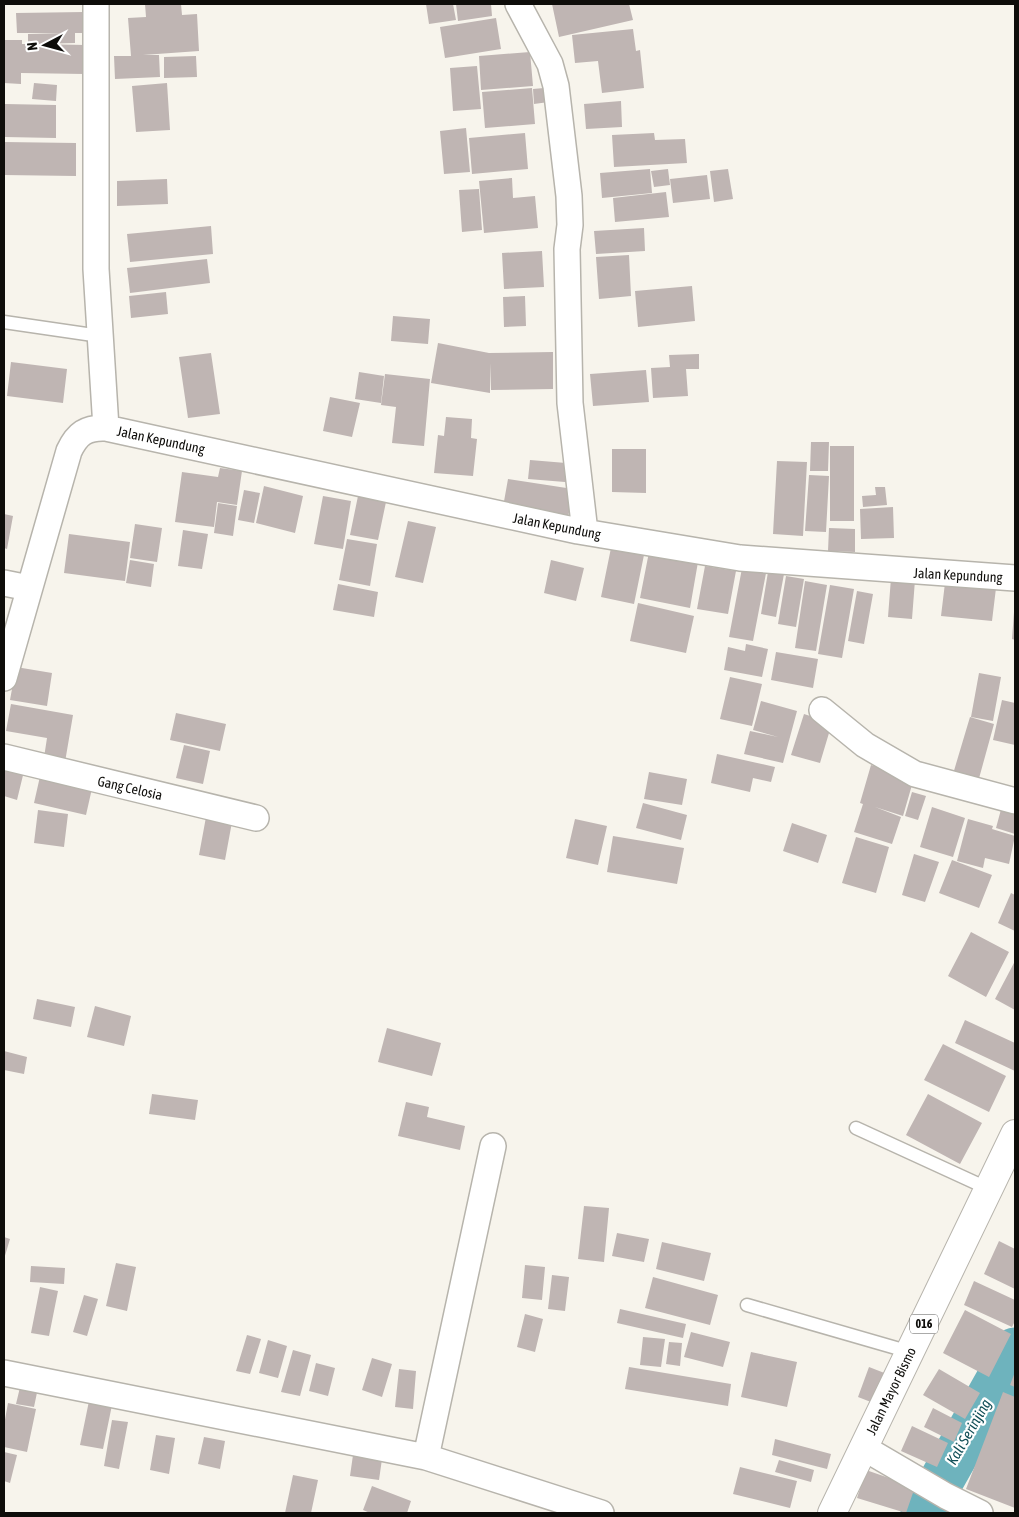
<svg xmlns="http://www.w3.org/2000/svg" width="1019" height="1517" font-family="'Asap Condensed',sans-serif">
<style>
.lines{fill:none;stroke-linecap:round;stroke-linejoin:round}
.river{stroke:#6eb3bd;stroke-width:45}
.building{fill:#bfb5b3}
.service-casing{stroke:#b7b4ac;stroke-width:15}
.minor-casing{stroke:#b7b4ac;stroke-width:28}
.primary-casing{stroke:#b7b4ac;stroke-width:30}
.service{stroke:#fff;stroke-width:12}
.minor{stroke:#fff;stroke-width:25}
.primary{stroke:#fff;stroke-width:28}
.labels{text-anchor:middle;stroke-width:4.5;stroke-linejoin:round;paint-order:stroke}
.shield{fill:#fff;stroke:#565654;stroke-width:1}
.shield-label{font-size:12px;font-weight:bold;fill:#0e0d0a}
.street-label{font-size:14px;fill:#0e0d0a;stroke:#fff}
.water-label{font-size:15px;font-style:italic;fill:#104e56;stroke:#fff}
</style>
<rect width="100%" height="100%" fill="#f7f4ec"/>
<g class="lines">
<path class="river" d="M923,1513L1015,1350"/>
</g>
<path class="building" d="M145,4H181L182,15L197,14L199,51L143,55H159L160,77L115,79L114,56H131L128,18L146,17Z
M426,4H453L456,20L429,24Z
M456,4H491L492,16L458,21Z
M552,4H629L633,20L559,37Z
M84,12V33H75V43L37,44L85,45L84,74L21,73V84L4,83V40H22V44H28V34L65,33H17L16,13Z
M496,18L501,49L445,58L440,27Z
M633,29L636,51L640,50L644,88L602,93L598,61L575,63L572,35Z
M530,52L533,86L481,90L479,56Z
M196,56L197,77L164,78V57Z
M477,66L481,109L453,111L450,68Z
M34,83L57,85L56,101L32,99Z
M167,83L170,130L136,132L132,86Z
M555,87L556,101L534,104L533,89Z
M532,88L535,124L485,128L482,92Z
M621,101L622,127L586,129L584,104Z
M5,104L56,105V138L5,137Z
M466,128L470,172L444,174L440,131Z
M525,133L528,169L472,174L469,138Z
M654,133L655,140L685,139L687,163L614,167L612,135Z
M4,142L76,143V176L4,175Z
M650,169L652,193L602,198L600,173Z
M668,169L670,185L654,187L651,171Z
M728,169L733,199L714,202L710,171Z
M707,175L710,199L673,203L670,179Z
M512,178L513,198L535,196L538,228L484,233L479,181Z
M167,179L168,204L117,206V181Z
M479,189L482,230L462,232L459,190Z
M666,192L669,217L615,222L613,198Z
M211,226L213,254L130,262L127,234Z
M644,228L645,251L596,254L594,231Z
M542,251L544,287L504,289L502,253Z
M629,255L631,296L599,299L596,257Z
M207,259L210,283L130,293L127,268Z
M692,286L695,321L638,327L635,291Z
M166,292L168,314L131,318L129,296Z
M525,296L526,326L504,327L503,297Z
M393,316L430,319L428,344L391,341Z
M438,343L489,353L553,352V389L491,390L490,363V393L431,383Z
M211,353L220,414L188,418L179,357Z
M699,354V369H686L688,396L653,398L651,368L670,367L669,355Z
M11,362L67,369L63,403L7,396Z
M646,370L649,402L593,406L590,374Z
M359,372L384,376L381,403L355,399Z
M385,374L430,379L424,446L392,443L396,407L381,405Z
M330,397L360,403L352,437L323,431Z
M446,417L472,419L471,438L477,439L473,476L434,473L438,435L444,436Z
M811,442H829L828,471H810Z
M830,446H854V521H830Z
M612,449H646V493L612,492Z
M530,460L566,463L565,482L528,479Z
M777,461L807,462L803,536L773,534Z
M220,468L242,471L237,505L217,502L214,527L175,522L182,472L218,477Z
M809,475L829,476L826,532L805,531Z
M508,479L573,489L568,518L503,507Z
M264,486L303,496L295,533L256,523Z
M875,487H885L887,505L863,507L862,496L876,495Z
M244,490L260,493L254,523L238,520Z
M323,496L351,501L343,549L314,544Z
M358,496L386,502L378,540L350,535Z
M218,503L237,506L233,536L214,533Z
M893,507L894,538L861,539L860,509Z
M4,514L13,516L7,549L4,548Z
M408,521L436,527L423,583L395,577Z
M135,524L162,528L157,562L130,558Z
M829,528L855,529V552L828,551Z
M183,530L208,534L202,569L178,566Z
M69,534L130,542L125,581L64,573Z
M347,539L377,544L370,586L339,580Z
M611,548L644,555L634,604L601,597Z
M649,552L698,562L690,608L640,598Z
M130,560L154,564L151,587L126,583Z
M551,560L584,568L576,601L544,593Z
M743,563L767,568L753,641L729,637Z
M705,566L736,571L728,614L697,609Z
M768,572L784,574L776,617L761,614Z
M786,576L804,579L796,627L778,624Z
M891,578L915,580L912,619L888,617Z
M805,581L827,585L816,651L795,648Z
M945,583L996,588L992,621L941,616Z
M338,584L378,592L374,617L333,610Z
M830,585L854,589L842,658L818,654Z
M857,591L873,594L864,644L848,641Z
M638,603L694,616L686,653L630,641Z
M1014,612H1015V640L1012,639Z
M746,644L768,649L762,677L724,670L728,647L745,651Z
M776,652L818,659L813,688L771,680Z
M16,667L52,673L47,706L10,700Z
M979,673L1001,677L993,721L971,717Z
M730,677L762,684L752,726L720,719Z
M1002,700L1015,703V745L993,740Z
M761,701L797,711L783,763L744,754L750,731L778,737L753,730Z
M11,704L73,715L64,768L43,764L47,738L6,731Z
M176,713L226,724L220,751L170,740Z
M804,714L832,723L820,763L791,755Z
M970,717L994,724L978,782L953,774Z
M184,745L210,751L203,784L176,778Z
M717,754L775,767L771,782L753,778L750,792L711,783Z
M4,761L25,767L17,800L4,796Z
M871,765L914,778L903,816L875,807L901,817L892,844L854,832L863,804L860,803Z
M41,772L93,784L86,815L34,803Z
M649,772L687,779L682,805L644,799Z
M912,792L926,796L918,820L905,816Z
M1003,802L1015,806V834L996,828Z
M643,803L687,815L681,840L636,828Z
M932,807L965,818L953,857L920,847Z
M38,810L68,814L64,847L34,843Z
M206,817L232,822L225,860L199,855Z
M575,819L607,826L598,865L566,858Z
M968,819L993,826L992,829L1015,836L1009,864L985,858L983,868L957,861Z
M792,823L827,835L818,863L783,851Z
M613,836L684,848L677,884L607,872Z
M856,837L889,847L876,893L842,883Z
M914,854L939,862L925,902L902,895Z
M952,860L992,875L979,908L939,893Z
M1011,893L1015,895V931L998,923Z
M971,932L1009,952L986,997L948,976Z
M1015,961V1010L995,999Z
M37,999L75,1007L71,1027L33,1019Z
M95,1006L131,1016L124,1046L87,1037Z
M965,1020L1015,1043V1071L955,1043Z
M387,1028L441,1043L432,1076L378,1062Z
M943,1044L1006,1076L989,1112L924,1080Z
M4,1051L27,1057L24,1074L4,1070Z
M152,1094L198,1100L195,1120L149,1114Z
M928,1094L982,1123L960,1164L906,1135Z
M406,1102L429,1107L427,1117L465,1126L460,1150L398,1136Z
M584,1206L609,1208L604,1262L578,1259Z
M617,1233L649,1239L644,1262L612,1256Z
M4,1237L10,1239L4,1259Z
M999,1241L1015,1249V1289L984,1274Z
M662,1242L711,1253L704,1281L656,1269Z
M116,1263L136,1267L127,1311L106,1306Z
M525,1265L545,1267L542,1300L522,1298Z
M31,1266L65,1268L64,1284L30,1282Z
M552,1275L569,1277L565,1311L548,1309Z
M653,1277L718,1295L710,1325L645,1308Z
M974,1281L1015,1300V1321L1012,1327L964,1305Z
M40,1287L58,1291L49,1336L31,1333Z
M84,1295L98,1299L87,1336L73,1332Z
M620,1309L686,1324L683,1338L617,1323Z
M965,1310L1011,1334L989,1377L943,1353Z
M525,1314L543,1319L535,1352L517,1347Z
M691,1332L730,1342L723,1367L684,1357Z
M247,1335L261,1339L250,1374L236,1371Z
M643,1337L665,1339L661,1367L640,1365Z
M268,1340L287,1346L278,1378L259,1373Z
M669,1342L682,1343L680,1366L666,1364Z
M293,1350L311,1355L300,1396L281,1392Z
M751,1352L797,1362L787,1407L741,1397Z
M372,1358L392,1364L382,1397L362,1390Z
M316,1363L335,1368L328,1396L309,1391Z
M629,1367L731,1384L728,1406L625,1389Z
M869,1367L887,1374L876,1404L858,1397Z
M399,1369L416,1371L413,1409L395,1407Z
M939,1369L980,1393L965,1419L923,1395Z
M1015,1372V1387L1010,1385Z
M22,1379L39,1383L34,1407L16,1404Z
M1003,1392L1015,1397V1508L966,1489Z
M89,1401L112,1405L103,1449L80,1445Z
M8,1403L36,1409L27,1452L4,1447V1425Z
M933,1408L962,1423L954,1442L924,1427Z
M112,1420L128,1422L119,1469L104,1466Z
M912,1426L948,1443L937,1467L901,1451Z
M156,1435L175,1438L169,1474L150,1470Z
M204,1437L225,1441L220,1469L198,1464Z
M775,1439L831,1454L827,1469L772,1455Z
M4,1452L17,1455L10,1483L4,1481Z
M353,1455L382,1459L379,1480L350,1476Z
M779,1460L814,1470L811,1482L775,1472Z
M740,1467L797,1481L790,1508L733,1494Z
M866,1470L915,1487L906,1513L857,1498Z
M293,1475L318,1480L311,1513H285Z
M372,1486L411,1501L407,1513H370L363,1510Z"/>
<g class="lines">
<defs>
<path id="service" d="M4,322L100,336
M856,1128L989,1189
M747,1305L910,1352"/>
<path id="minor" d="M96,4V269L106,428
M518,4L550,64L556,86L569,196L570,225L567,249L570,403L585,532
M4,583L29,588
M4,678L69,451C77,434 86,427 106,428L578,531L740,558L1015,578
M822,710L865,745L915,774L1015,801
M4,757L256,818
M4,1373L426,1457L601,1513
M864,1448L946,1496L980,1513
M426,1457L493,1146"/>
<path id="primary" d="M832,1513L1015,1134"/>
</defs>
<use href="#service" class="service-casing"/>
<use href="#minor" class="minor-casing"/>
<use href="#primary" class="primary-casing"/>
<use href="#service" class="service"/>
<use href="#minor" class="minor"/>
<use href="#primary" class="primary"/>
</g>
<g class="labels">
<rect class="shield" x="910" y="1314.5" width="28" height="19" rx="4"/>
<g class="shield-label">
<text x="924" y="1328">016</text>
</g>
<g class="street-label">
<text transform="translate(161 440) rotate(12)" y="5">Jalan Kepundung</text>
<text transform="translate(557 526) rotate(11)" y="5">Jalan Kepundung</text>
<text transform="translate(958 575) rotate(3)" y="5">Jalan Kepundung</text>
<text transform="translate(130 788) rotate(13)" y="5">Gang Celosia</text>
<text transform="translate(891 1391) rotate(-64)" y="5">Jalan Mayor Bismo</text>
</g>
<g class="water-label">
<text transform="translate(969 1432) rotate(-60)" y="5">Kali Serinjing</text>
</g>
</g>
<rect width="1019" height="1517" fill="none" stroke="#0e0d0a" stroke-width="10"/>
<g transform="translate(45 45) rotate(264)" stroke="#ffffff" stroke-width="4" paint-order="stroke">
<path d="M0-4L9 19L0 12L-9 19Z" fill="#0e0d0a"/>
<text y="-8" font-size="14" font-weight="bold" text-anchor="middle" fill="#0e0d0a">N</text>
</g>
</svg>
